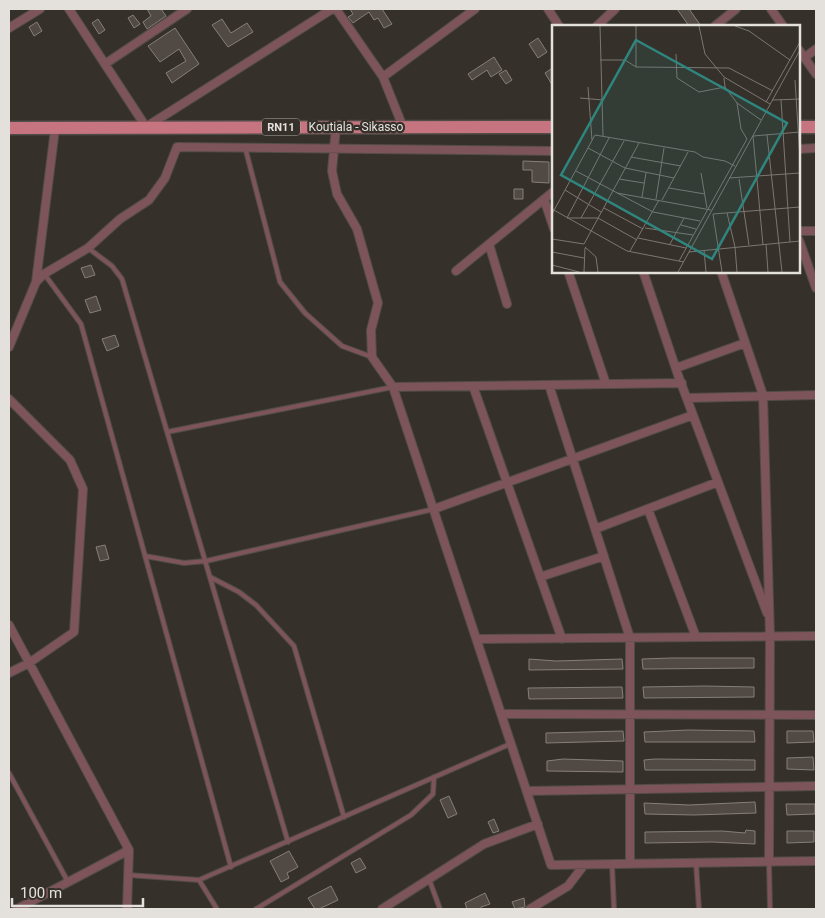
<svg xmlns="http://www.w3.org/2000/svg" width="825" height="918" font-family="Roboto,sans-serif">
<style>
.building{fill:#504944;stroke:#867e79}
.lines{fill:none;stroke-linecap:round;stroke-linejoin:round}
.service-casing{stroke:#514c47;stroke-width:6}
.minor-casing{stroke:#514c47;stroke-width:10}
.primary-casing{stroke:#514c47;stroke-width:15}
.service{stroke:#7d5459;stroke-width:4}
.minor{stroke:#7d5459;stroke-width:8}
.primary{stroke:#c67580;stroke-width:12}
.labels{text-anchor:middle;stroke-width:4.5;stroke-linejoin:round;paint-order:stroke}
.shield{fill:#35302a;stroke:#b0aca7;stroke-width:1}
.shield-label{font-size:11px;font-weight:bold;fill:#e4e1dd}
.street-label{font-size:12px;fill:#e4e1dd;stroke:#35302a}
.inset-road{fill:none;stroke:#7b7772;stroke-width:1}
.view{fill:#2f867f;fill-opacity:0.15;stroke:#2f867f;stroke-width:2.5}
.inset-edge{fill:none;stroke:#e4e1dd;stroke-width:2.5}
</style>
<rect width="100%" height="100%" fill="#35302a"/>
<path class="building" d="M147,9H161L166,16L147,29L143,22L151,16Z
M350,9H382L392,24L384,28L378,18L374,20L369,12L353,23L348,17L353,14Z
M677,9H689L701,26H689Z
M133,15L140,24L134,28L128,18Z
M98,19L105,30L99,34L92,23Z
M222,19L231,33L247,23L253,32L228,47L212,25Z
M37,22L42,31L34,36L29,27Z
M175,28L199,64L172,83L166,73L186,61L179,49L160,62L148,46Z
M538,38L547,52L538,58L529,44Z
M494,57L502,70L491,77L487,70L472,80L468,74Z
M554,67V88L545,73Z
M506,70L512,80L506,84L499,74Z
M523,161L549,162V183L532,182V170H523Z
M514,189H523V199H514Z
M91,265L95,275L85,278L81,268Z
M96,296L101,310L90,313L85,300Z
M115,335L119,346L107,351L102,339Z
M105,545L109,559L100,561L96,547Z
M671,658H754V668L643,669L642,659Z
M529,659L556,661L622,659L623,669L529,670Z
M705,686L754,687V697L644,698L643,687Z
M622,687L623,698L529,699L528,688Z
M688,730L754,731L755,742H645L644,732Z
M623,731L624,741L546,743V733Z
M787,731H813L814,742L787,743Z
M813,757L814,770L787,769V758Z
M563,759L623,761V772L547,771V761Z
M655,759L755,760V770H645L644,760Z
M449,796L457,814L448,818L440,800Z
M755,802L756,813L694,815L645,814L644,803L689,805Z
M786,804H815V814L787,815Z
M494,819L499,831L493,833L488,822Z
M746,830L755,831V844L712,842L645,843V832L722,831L745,833Z
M787,831H814V842L787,843Z
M289,851L298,867L287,873L289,878L281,882L270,861Z
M360,858L366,868L356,873L351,863Z
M331,886L338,900L319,909H315L308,898Z
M485,893L490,904L481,907V909H467L465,903Z
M524,898L525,907L515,909L512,902Z"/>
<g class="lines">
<defs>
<path id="service" d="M245,147L280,282L305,313L342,346L372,357
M88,248L112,266L122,279L288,842
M45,275L81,324L231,867
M167,432L393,387
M145,556L184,563L206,561L434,509
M210,577L239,592L256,605L294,646L344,817
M9,773L68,882
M769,861L770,909
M696,863L699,909
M612,864L614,909
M128,875L199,880L217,909
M429,879L440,909
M199,880L510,744
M256,909L411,815L433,794L434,777"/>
<path id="minor" d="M69,9L146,127L332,9
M336,9L383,77L403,127
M548,9L559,26
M771,9L783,26
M597,26L615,9
M715,26L736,9
M9,28L40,9
M799,50L816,74
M804,58L816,49
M105,64L187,9
M383,77L475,9
M336,127L332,171L337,194L357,229L378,303L371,330L372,357L393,387L551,865L816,861
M799,149L816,148
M544,199L554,229
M799,231H816
M799,240L816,288
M489,244L507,304
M456,271L554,191
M568,271L606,384
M643,271L678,375L767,613
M721,271L763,395L770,636L769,861
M36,282L44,274L88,248L120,219L149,200L165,178L177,147L554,151
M9,347L36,282L55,129
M676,368L745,343
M549,385L630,638V864
M473,386L562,639
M393,387L682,383
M687,398L816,395
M9,399L70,460L83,489L74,632L29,663L9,673
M434,509L693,415
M648,509L696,637
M595,529L718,482
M540,577L604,556
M9,625L129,850L127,909
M478,639L816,636
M503,714L816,715
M527,791L816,786
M17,909L129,850
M382,909L484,844L538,824
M530,909L568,886L584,865"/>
<path id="primary" d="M799,127H816
M9,128L554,127"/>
</defs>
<use href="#service" class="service-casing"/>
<use href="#minor" class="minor-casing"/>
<use href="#primary" class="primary-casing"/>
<use href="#service" class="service"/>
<use href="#minor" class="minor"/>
<use href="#primary" class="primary"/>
</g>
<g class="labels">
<rect class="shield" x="262" y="118.5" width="38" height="17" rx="4"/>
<g class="shield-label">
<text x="281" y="131">RN11</text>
</g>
<g class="street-label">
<text x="356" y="131">Koutiala - Sikasso</text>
</g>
</g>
<g transform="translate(552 25)">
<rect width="248" height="248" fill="#35302a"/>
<path class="inset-road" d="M48,1L51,111M147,1L153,29L172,52L218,79M183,1L197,6L238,35M124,29L125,53L147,67L173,62M48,35H73L84,42L177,43L221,66M84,42V1M172,53L173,62L185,78L209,95M243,55L248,134M36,62L40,115M28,73L51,75M220,75L248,74M229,75L238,217M214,77L248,17M215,110L230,247M57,113L15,193H46L85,215M36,123L73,143L122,153M79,132L129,141M24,146L101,187L148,196M149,148L155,183M177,153L248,148M67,154L92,158M187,154L197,220M117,163L153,169M13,165L49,187M65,168L159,185M90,172L94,148M104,174L112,123M110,175L136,127M52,183L91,204M0,184L75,226L132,237M175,188L183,222L185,247M0,189L43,110L143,127L151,132L173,136L183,141M161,189L248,182M161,189L170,247M29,193L72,116M129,200L144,204M93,203L141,210M86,213L134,223M0,214L32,219L87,118M118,219L132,193M214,219L216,247M211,220L201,111L248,107M33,222L44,232L46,247M152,225L154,247M78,226L107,175M0,227L32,233M137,227L248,216M127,236L195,114L189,104L185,78M0,240L27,247M32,247L33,223M126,247L248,25"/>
<path class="view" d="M84,15L235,98L160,234L9,150Z"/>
<rect width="248" height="248" class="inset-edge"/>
</g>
<rect width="825" height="918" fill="none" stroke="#e4e1dd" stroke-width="20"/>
<path d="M12 898v8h131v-8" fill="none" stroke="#e4e1dd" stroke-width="2.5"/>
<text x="20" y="898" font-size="15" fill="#e4e1dd" stroke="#35302a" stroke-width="4" paint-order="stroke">100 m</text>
</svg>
